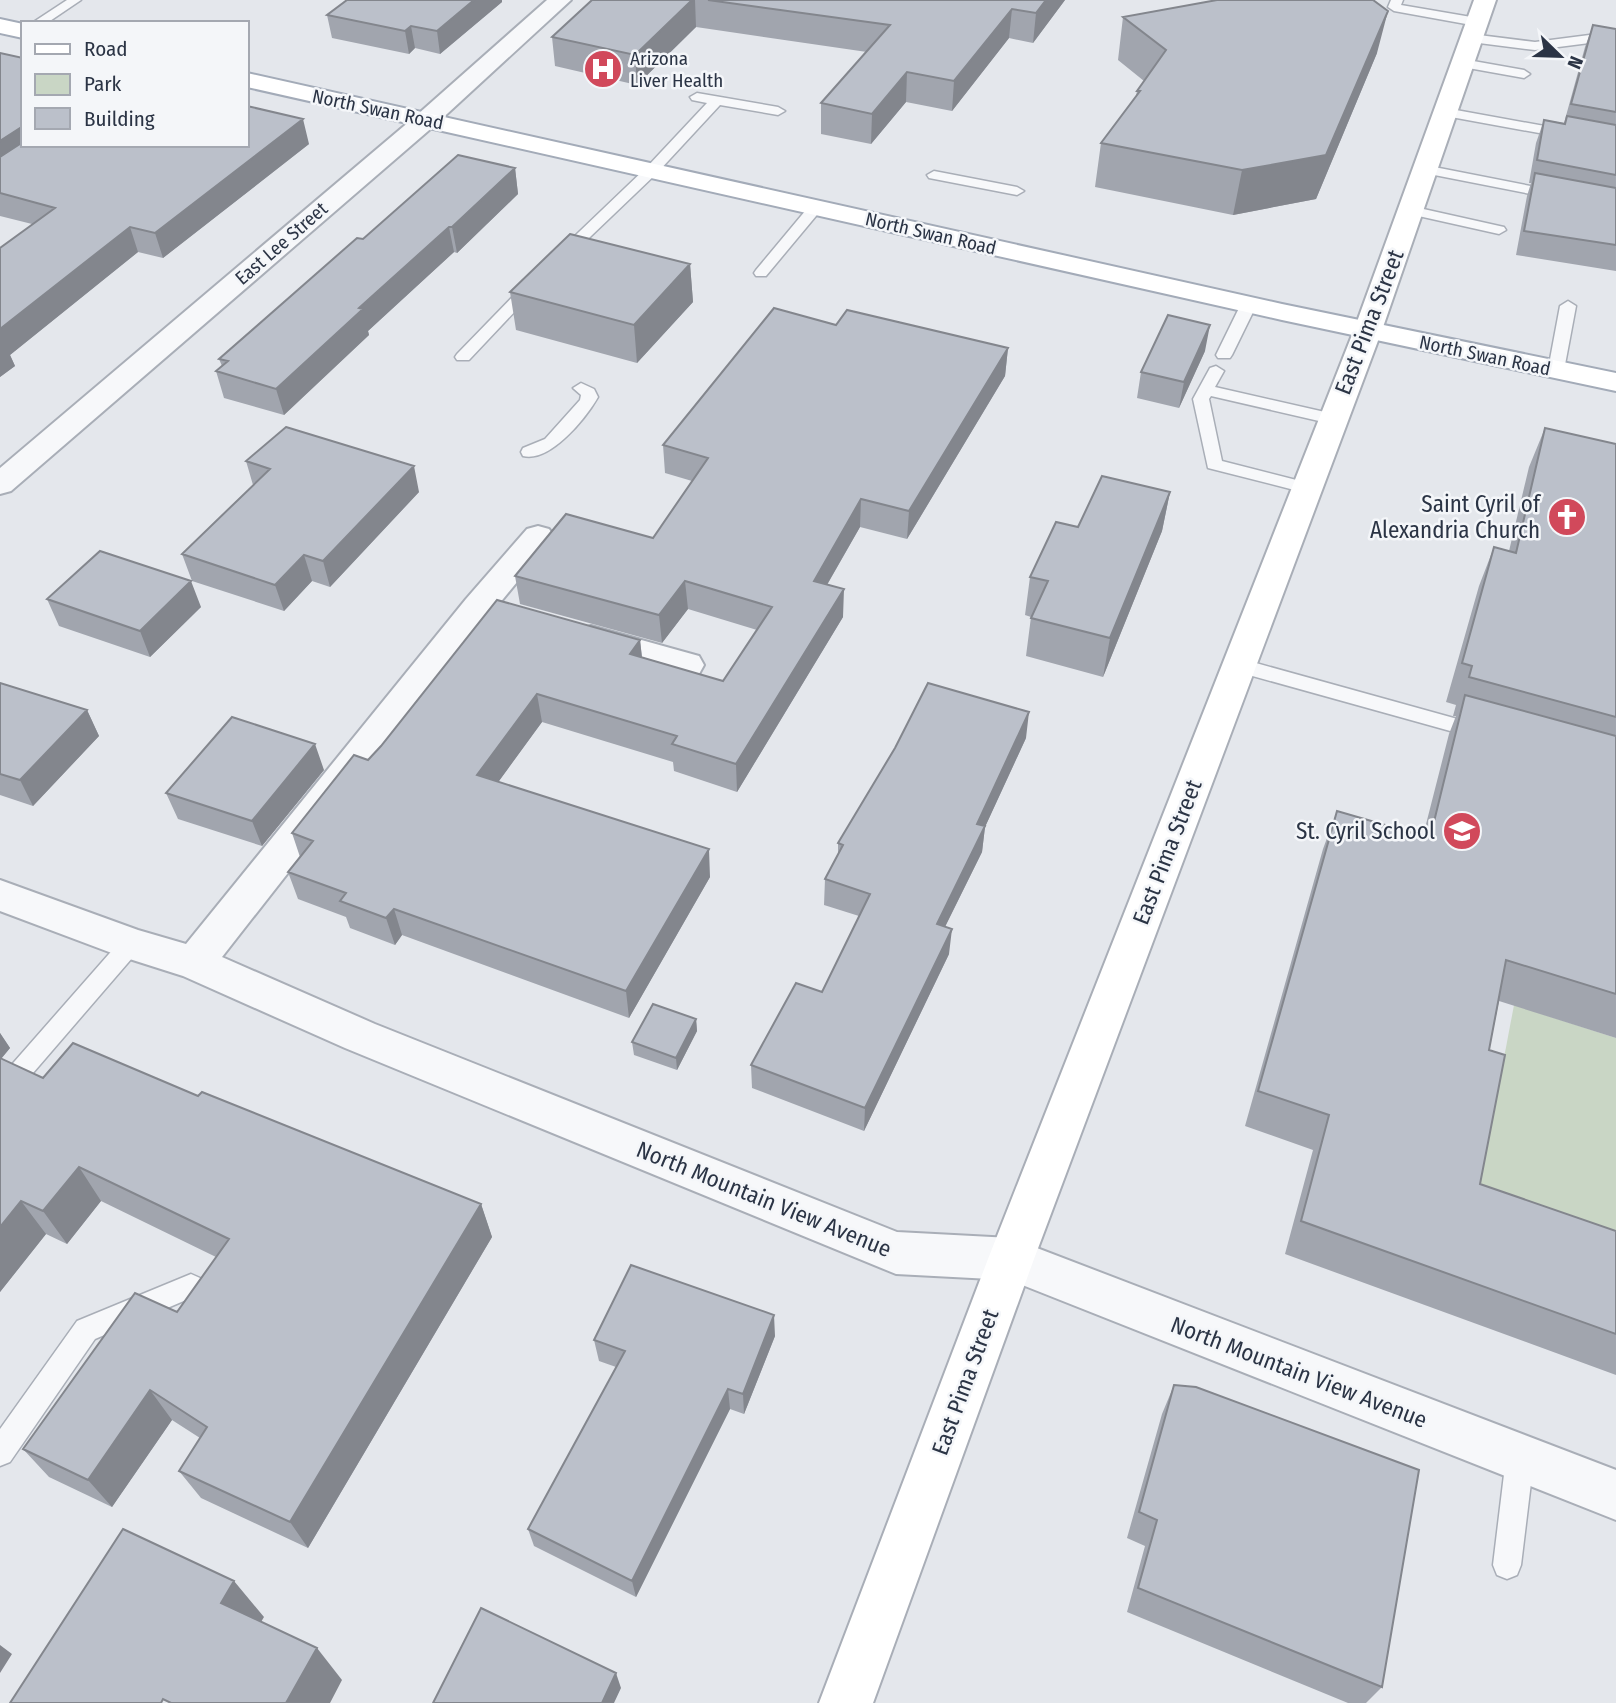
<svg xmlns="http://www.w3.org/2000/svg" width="1616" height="1703" font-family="'Fira Sans Condensed',sans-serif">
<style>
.green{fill:#c9d6c5}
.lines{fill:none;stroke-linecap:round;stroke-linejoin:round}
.lane-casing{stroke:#a9aeb7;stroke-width:3}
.street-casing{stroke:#a9aeb7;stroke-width:4}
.secondary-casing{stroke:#a9aeb7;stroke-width:4}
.primary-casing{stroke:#a3abb8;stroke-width:4}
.lane{fill:#f7f8fa;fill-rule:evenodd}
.street{fill:#f7f8fa;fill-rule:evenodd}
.secondary{fill:#fff;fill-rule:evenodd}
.primary{fill:#fff;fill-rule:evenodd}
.wall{fill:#a1a5ae}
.shaded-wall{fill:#83868d}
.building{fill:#bbc0ca;stroke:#83868d;stroke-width:2}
.labels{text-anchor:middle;stroke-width:5;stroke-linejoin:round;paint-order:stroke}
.far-poi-label{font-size:19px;fill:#2b3445;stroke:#f4f6f9;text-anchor:start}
.far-street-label{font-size:19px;fill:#2b3445;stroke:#f4f6f9}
.street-label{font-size:23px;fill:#2b3445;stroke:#f4f6f9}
.poi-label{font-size:23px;fill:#2b3445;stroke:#f4f6f9;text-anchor:end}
</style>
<rect width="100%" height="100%" fill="#e4e7ec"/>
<path class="green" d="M1514,1005L1616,1038V1266L1474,1216Z"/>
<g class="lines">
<defs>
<path id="lane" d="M67,0H81L47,23H32Z
M1391,0H1403L1401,5L1477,18L1483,22L1477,26L1394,11L1388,7Z
M1605,33L1616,35V43L1605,41L1535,50L1471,42L1465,38L1471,34L1535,42Z
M1462,59L1524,70L1530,74L1524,78L1457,66V60Z
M697,93L778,107L785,111L778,115L720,105L657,173L567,259H557L555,256L557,253L647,167L707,103L692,100L690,97Z
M1445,108L1616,139V147L1440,115V109Z
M1424,165L1556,191L1563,195L1556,199L1419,172L1417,169Z
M934,171L1017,187L1024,191L1017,195L929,178L927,175Z
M816,203L821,204V210L766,276H756L754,273L756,270L811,204Z
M1410,206L1504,227L1506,230L1499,234L1405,213V207Z
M531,281L539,286L536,289L469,360H457L455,357L457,354L526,283Z
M1249,299L1257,304L1232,355L1230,358H1218L1216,355L1241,304Z
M1568,301L1576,306L1564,370L1556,375L1548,370L1560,306Z
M1216,366L1224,371L1215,387L1338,415L1340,419L1332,424L1211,396L1209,399L1222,461L1312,484L1315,488L1312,492L1306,493L1208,468L1193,399L1210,368Z
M581,383L594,389L598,397C586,418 550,463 523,456L521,452L523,448L545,439L580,400L581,395L573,388Z
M1238,658L1479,725L1486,727L1489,732L1486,737L1479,739L1231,670L1228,665L1231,660Z
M131,935L139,938L142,944L139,950L8,1102L0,1105V1078L123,938Z
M191,1274L200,1278L204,1286L200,1294L95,1339L10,1462L0,1466V1429L77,1321Z
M1520,1444L1530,1448L1534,1458L1521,1565L1517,1575L1507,1579L1497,1575L1493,1565L1506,1458L1510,1448Z"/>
<path id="street" d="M547,0H571L435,125L11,491L0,494V468L417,115Z
M538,526L549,529L554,536L549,543L490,615L222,957L375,1024L897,1232L1011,1238L1616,1470V1520L1010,1280L896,1274L345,1048L183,976L117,955L0,911V880L138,930L186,944L466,599L527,529Z
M591,626L699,656L704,665L699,674L687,677L579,646L574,638L579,630Z"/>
<path id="secondary" d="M1474,0H1496L1382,330L1034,1259L873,1703H819L988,1259L1354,330Z"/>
<path id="primary" d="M0,19L23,24V38L0,33Z
M247,73L1282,304L1616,373V391L1282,320L247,87Z"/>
</defs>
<use href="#lane" class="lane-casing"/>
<use href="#street" class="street-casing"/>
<use href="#secondary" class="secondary-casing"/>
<use href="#primary" class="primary-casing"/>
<use href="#lane" class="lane"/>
<use href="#street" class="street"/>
<use href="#secondary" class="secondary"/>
<use href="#primary" class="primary"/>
</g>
<path class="wall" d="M347,0H502V2L440,54L415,48L409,54L332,38L327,15Z
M592,0H1065L1033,43L1009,38L952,111L906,102L871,144L821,134V103L867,52L696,27L637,85L555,66L552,37Z
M1123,17L1377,53L1316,199L1233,215L1095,187L1101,143L1136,96L1137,91L1144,81L1118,60Z
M1593,25L1616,29V271L1516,255L1527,196L1531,183H1529L1536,143L1544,120L1564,123L1585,47Z
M0,53L23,145L309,144L163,258L138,252L10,355L15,366L0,377L32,224L0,216Z
M515,168L518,194L457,253L454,252L368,331L369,335L284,415L224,398L216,371L222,366L219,359L363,239Z
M690,264L693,302L637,363L516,330L510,292Z
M836,325L1008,348L1005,376L907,539L860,527L827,585L843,617L737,792L674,771L673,762L542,722L498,782L710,877L629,1018L402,935L395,945L350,928L346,917L298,899L288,872L300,857L292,833L368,760L640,640L642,657L723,681L757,630L688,609L662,643L520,604L515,576L653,538L692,481L665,473L663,445Z
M1205,351L1179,408L1137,398L1141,372Z
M1545,428L1616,444V1038L1499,1001L1489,1050L1480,1184L1616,1231V1375L1285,1254L1313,1150L1245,1126L1323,849L1337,811L1423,836L1449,734L1456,716H1453L1456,705L1446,702L1479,586L1494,547L1509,551L1529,467Z
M246,461L419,492L330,587L312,581L284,611L192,581L182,554L253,485Z
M1170,492L1162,531L1103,677L1026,656L1031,617L1025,615L1030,577L1078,527Z
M47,599L201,607L150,657L59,626Z
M0,683L87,710L99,736L33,806L0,795Z
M1026,738L985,827L982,852L945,927L949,954L864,1131L752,1088L751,1065L822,992L859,916L824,905L825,879L838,854V843Z
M324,770L262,846L178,819L166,793Z
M696,1019L697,1031L677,1070L634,1055L632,1042Z
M0,1033L10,1048L1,1059L43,1078L198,1096L481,1204L492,1237L308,1548L201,1498L179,1471L200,1438L172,1420L112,1507L49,1477L23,1449L177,1312L216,1257L101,1201L67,1244L46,1234L0,1292Z
M775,1336L744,1414L730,1409L636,1597L534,1546L528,1529L616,1367L599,1361L594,1340Z
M1174,1385L1382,1687L1366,1703H1348L1127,1612L1145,1546L1127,1538L1162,1414Z"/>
<path class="shaded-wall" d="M474,0H502V2L440,54L437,31Z
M692,0H695L696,27L637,85L635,55Z
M1046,0H1065L1033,43L1036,13Z
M1012,9L1009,38L952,111L954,81Z
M1388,11L1377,53L1316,199L1233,215L1242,170Z
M411,26L415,48L409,54L405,31Z
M907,72L906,102L871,144L872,114Z
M303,119L309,144L163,258L155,233Z
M23,126V145L0,172V141Z
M515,168L518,194L457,253L452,227Z
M130,227L138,252L10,355L15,366L0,377V329Z
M449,227L454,252L368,331L369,335L284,415L276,389L359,308Z
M690,264L693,302L637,363L634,325Z
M1210,325L1205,351L1179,408L1184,382Z
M1008,348L1005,376L907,539L909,511Z
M414,466L419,492L330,587L323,561Z
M1170,492L1162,531L1103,677L1110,638Z
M861,499L860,527L813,609L814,581Z
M304,555L312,581L284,611L275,585Z
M191,581L201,607L150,657L140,631Z
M685,581L688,609L662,643L659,615Z
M844,589L843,617L737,792L736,764Z
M640,640L643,668L630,654Z
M537,694L542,722L483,803L477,775Z
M87,710L99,736L33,806L20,780Z
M1029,712L1026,738L985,827L982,852L934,949L937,924L977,824Z
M315,744L324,770L262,846L252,821Z
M709,849L710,877L629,1018L626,991Z
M394,909L402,935L395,945L386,918Z
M952,929L949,954L864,1131L865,1108Z
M696,1019L697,1031L677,1070L676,1058Z
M0,1033L10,1048L0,1060Z
M79,1167L101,1201L67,1244L43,1211Z
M21,1201L46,1234L0,1292V1227Z
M481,1204L492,1237L308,1548L290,1522Z
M774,1315L775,1336L744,1414L743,1394Z
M728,1389L730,1409L636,1597L632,1581Z
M150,1390L172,1420L112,1507L88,1480Z
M234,1581L264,1617L252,1637L221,1603Z
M0,1645L12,1654L0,1673Z
M317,1648L342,1680L330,1703H286Z
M616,1673L621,1688L614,1703H602Z"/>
<path class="building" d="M347,0H474L437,31L411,26L405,31L327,15Z
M592,0H692L635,55L552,37Z
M708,0H1046L1036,13L1012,9L954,81L907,72L872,114L821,103L890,25Z
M1217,0H1373L1388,11L1326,155L1242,170L1101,143L1140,91H1137L1166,50L1123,17Z
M1593,25L1616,29V112L1571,104Z
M0,53L23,58V126L0,141Z
M247,106L303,119L155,233L130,227L0,329V248L55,208L0,193V157L23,142V145H247Z
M1567,116L1616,125V175L1537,160L1544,120L1565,124Z
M458,155L515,168L452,227H449L359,308L363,309L276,389L216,371L228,361L219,359L357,238L363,239Z
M1535,173L1616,188V245L1524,231Z
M570,234L690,264L634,325L510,292Z
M774,308L836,325L847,310L1008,348L909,511L861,499L814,581L844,589L736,764L672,744L677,736L537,694L477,775L709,849L626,991L394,909L386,918L340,901L346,893L288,872L313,841L292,833L354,755L368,760L381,746L497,600L640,640L630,654L723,681L772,607L685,581L659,615L515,576L566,514L653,538L708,458L663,445Z
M1168,315L1210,325L1184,382L1141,372Z
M286,427L414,466L323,561L304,555L275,585L182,554L270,469L246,461Z
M1545,428L1616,444V717L1469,677L1472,666L1462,663L1494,547L1516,553Z
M1102,476L1170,492L1110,638L1031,618L1048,581L1030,577L1056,522L1078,527Z
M100,551L191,581L140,631L47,599Z
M0,683L87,710L20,780L0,774Z
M928,683L1029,712L977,824L985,826L937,924L952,929L865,1108L751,1065L796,983L822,992L870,894L825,879L843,845L838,843L895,748Z
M1465,695L1616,736V994L1506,960L1489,1050L1505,1055L1480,1184L1616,1231V1334L1301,1221L1329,1115L1258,1091L1337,811L1430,838Z
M232,717L315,744L252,821L166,793Z
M653,1004L696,1019L676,1058L632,1042Z
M73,1043L198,1096L202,1092L481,1204L290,1522L179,1471L207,1427L150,1390L88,1480L23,1449L135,1293L177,1312L229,1239L79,1167L43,1211L21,1201L0,1227V1058L43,1078Z
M631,1265L774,1315L743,1394L728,1389L632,1581L528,1529L625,1351L594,1340Z
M1174,1385L1196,1387L1419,1470L1382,1687L1138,1588L1157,1520L1139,1512Z
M123,1529L234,1581L221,1603L317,1648L286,1703H171L163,1699L161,1703H10Z
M481,1608L616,1673L602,1703H433Z"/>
<defs>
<symbol id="hospital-disc" viewBox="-11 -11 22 22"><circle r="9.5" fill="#d1495b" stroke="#f4f6f9"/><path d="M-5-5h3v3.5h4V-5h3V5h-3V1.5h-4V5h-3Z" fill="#fff"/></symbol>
<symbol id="church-disc" viewBox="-11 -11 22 22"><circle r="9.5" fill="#d1495b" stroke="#f4f6f9"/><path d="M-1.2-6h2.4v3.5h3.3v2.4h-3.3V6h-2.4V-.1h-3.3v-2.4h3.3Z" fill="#fff"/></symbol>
<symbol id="school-disc" viewBox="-11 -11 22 22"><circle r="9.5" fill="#d1495b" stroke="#f4f6f9"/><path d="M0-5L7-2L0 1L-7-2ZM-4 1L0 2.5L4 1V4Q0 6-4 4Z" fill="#fff"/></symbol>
</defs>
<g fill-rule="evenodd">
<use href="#hospital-disc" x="581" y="47" width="44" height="44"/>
<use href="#church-disc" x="1545" y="495" width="44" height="44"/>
<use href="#school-disc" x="1440" y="809" width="44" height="44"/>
</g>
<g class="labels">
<g class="far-poi-label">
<text x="630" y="65">Arizona<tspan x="630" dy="22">Liver Health</tspan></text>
</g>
<g class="far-street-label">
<text transform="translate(378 109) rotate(12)" y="7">North Swan Road</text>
<text transform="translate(931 233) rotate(13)" y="7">North Swan Road</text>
<text transform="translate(281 243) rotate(-41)" y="7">East Lee Street</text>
<text transform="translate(1485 355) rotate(12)" y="7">North Swan Road</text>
</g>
<g class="street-label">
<text transform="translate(1369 322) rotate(-69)" y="8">East Pima Street</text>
<text transform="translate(1167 852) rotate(-69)" y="8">East Pima Street</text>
<text transform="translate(764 1199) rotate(22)" y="8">North Mountain View Avenue</text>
<text transform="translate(1299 1372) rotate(21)" y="8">North Mountain View Avenue</text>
<text transform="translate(965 1382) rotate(-70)" y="8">East Pima Street</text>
</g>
<g class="poi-label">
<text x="1540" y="512">Saint Cyril of<tspan x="1540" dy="26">Alexandria Church</tspan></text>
<text x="1435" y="839">St. Cyril School</text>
</g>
</g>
<rect x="21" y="21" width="228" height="126" fill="#f4f6f9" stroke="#a4a8b1" stroke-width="2"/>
<rect x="35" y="44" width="35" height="10" fill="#ffffff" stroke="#a4a8b1" stroke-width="2"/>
<text x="84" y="56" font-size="21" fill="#2b3445">Road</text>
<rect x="35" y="74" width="35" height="21" fill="#c9d6c5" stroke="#a4a8b1" stroke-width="2"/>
<text x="84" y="91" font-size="21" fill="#2b3445">Park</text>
<rect x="35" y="108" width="35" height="21" fill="#bbc0ca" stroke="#a4a8b1" stroke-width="2"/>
<text x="84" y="126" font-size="21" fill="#2b3445">Building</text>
<g transform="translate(1560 56) rotate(113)" stroke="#f4f6f9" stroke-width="5" paint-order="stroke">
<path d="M0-5L12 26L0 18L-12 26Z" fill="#2b3445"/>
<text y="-10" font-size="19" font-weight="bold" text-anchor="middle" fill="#2b3445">N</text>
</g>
</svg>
